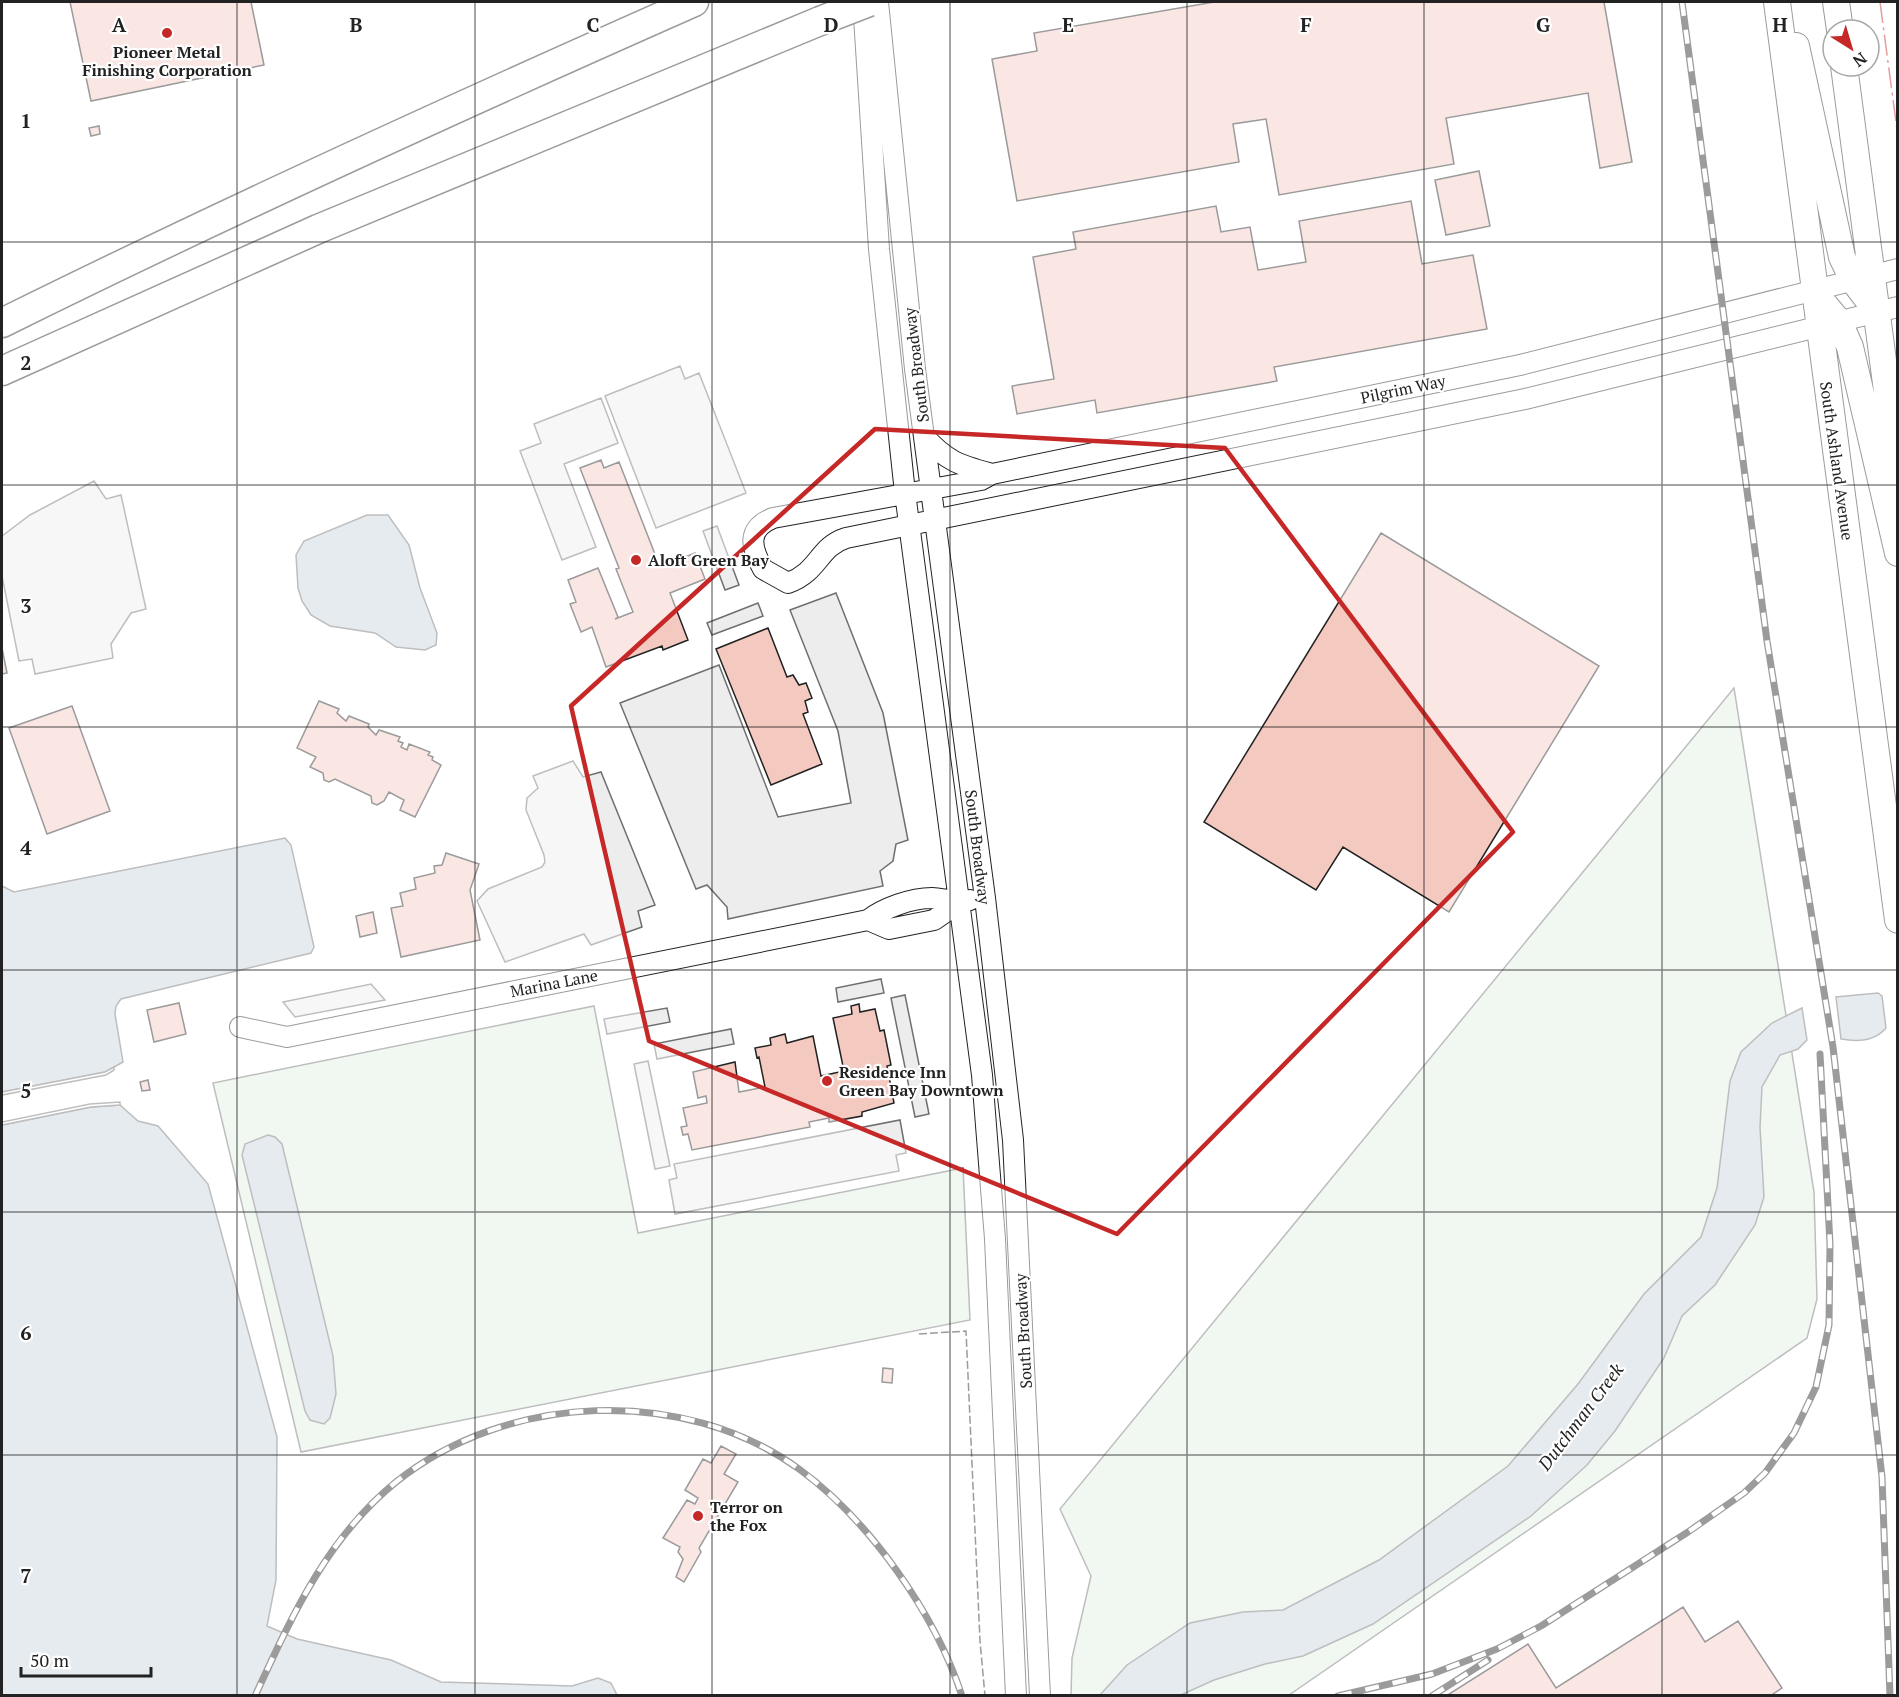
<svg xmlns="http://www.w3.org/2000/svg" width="1899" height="1697" font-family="'PT Serif',serif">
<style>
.green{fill:#e0efe3;stroke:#6f6f6f;stroke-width:1.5}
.parking{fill:#ededed;stroke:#6f6f6f;stroke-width:1.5}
.water{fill:#c7d3dd;stroke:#6f6f6f;stroke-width:1.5}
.pier{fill:#fff;stroke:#6f6f6f;stroke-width:1.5}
.building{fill:#f3c9c0;stroke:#222;stroke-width:1.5}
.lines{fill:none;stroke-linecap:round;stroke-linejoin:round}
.minor-casing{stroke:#222;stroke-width:22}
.major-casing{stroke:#222;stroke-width:28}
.highway-casing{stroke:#222;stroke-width:31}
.minor{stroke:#fff;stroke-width:20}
.major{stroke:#fff;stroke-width:26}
.highway{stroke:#fff;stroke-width:28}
.rail-casing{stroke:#222;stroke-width:7}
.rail{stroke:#fff;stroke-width:4.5;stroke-dasharray:14;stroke-linecap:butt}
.highway-bridge-casing{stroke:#222;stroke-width:31;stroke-linecap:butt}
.highway-bridge{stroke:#fff;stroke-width:28}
.fence{stroke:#222;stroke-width:1.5;stroke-dasharray:8 3;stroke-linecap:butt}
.power{stroke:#c62828;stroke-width:1.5;stroke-dasharray:21 4.5 3 4.5;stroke-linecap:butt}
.marked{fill:none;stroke:#c62828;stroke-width:4.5;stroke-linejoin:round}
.grid{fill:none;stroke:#222;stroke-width:1.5;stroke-opacity:0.55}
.poi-dot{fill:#c62828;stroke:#fff;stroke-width:2}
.labels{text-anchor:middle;stroke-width:4.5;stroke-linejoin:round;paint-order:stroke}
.poi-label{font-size:16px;font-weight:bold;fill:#222;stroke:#fff;text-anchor:start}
.street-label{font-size:16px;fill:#222;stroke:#fff}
.water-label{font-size:18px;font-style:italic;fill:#222;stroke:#fff}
.grid-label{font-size:20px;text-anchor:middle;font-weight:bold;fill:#222;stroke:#fff;stroke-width:4.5;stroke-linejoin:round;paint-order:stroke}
</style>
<rect width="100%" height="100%" fill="#fff"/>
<path class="green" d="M1734,688L1814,1192L1817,1299L1807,1338L1289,1695H1071L1072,1658L1091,1576L1060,1509Z
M594,1006L638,1233L963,1168L970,1320L301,1452L213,1083Z"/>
<path class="parking" d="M680,366L685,379L699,373L746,493L656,528L605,396Z
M601,398L618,443L564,464L596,547L562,560L520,451L541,443L534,424Z
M94,481L106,499L121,495L146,609L131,613L111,644L113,658L35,674L32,659L19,661L2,576V536L30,515Z
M717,526L739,585L725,590L703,531Z
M836,593L883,713L908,840L896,844L893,861L880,871L883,886L728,919L727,907L707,885L696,889L620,703L719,665L778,817L851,803L838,731L790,610Z
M758,603L763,616L712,635L707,623Z
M573,761L583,777L601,772L655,905L638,911L642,927L591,945L584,934L505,962L477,901L488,889L542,867L545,862L544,855L526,810L527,798L538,788L533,776Z
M881,979L884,993L838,1002L836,988Z
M371,984L385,1000L295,1017L283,1002Z
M905,995L929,1114L915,1117L891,998Z
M667,1008L670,1022L607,1034L604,1019Z
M731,1029L734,1044L657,1059L654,1044Z
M648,1061L670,1166L655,1169L634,1064Z
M900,1120L906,1153L896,1155L899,1171L675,1214L669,1180L677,1178L674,1164Z"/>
<path class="water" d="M367,515H388L409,545L420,588L437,633L436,645L425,650L396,647L375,633L330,626L311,615L302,601L298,588L296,555L304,541Z
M285,838L291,845L314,947L311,953L121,999L116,1006L115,1014L123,1062L105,1072L2,1092V886L14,892Z
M1878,993L1882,996L1886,1028C1875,1041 1857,1042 1841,1039L1836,997Z
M1802,1008L1807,1040L1798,1049L1780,1055L1762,1087L1760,1127L1764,1197L1755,1225L1715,1285L1682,1316L1664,1358L1615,1431L1587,1465L1531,1516L1373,1624L1303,1656L1265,1664L1214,1680L1181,1695H1100L1127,1665L1190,1623L1243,1612L1283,1610L1379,1560L1508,1466L1578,1384L1644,1294L1701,1237L1717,1188L1730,1081L1741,1052L1772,1023Z
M120,1105L138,1121L158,1126L208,1184L277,1437L276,1580L267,1626L297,1639L391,1660L441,1682L572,1686L598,1678L611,1683L617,1695L2,1696V1125L91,1107Z
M268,1135L275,1137L282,1144L333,1356L336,1394L330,1418L324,1424L310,1420L305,1411L242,1155L245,1144Z"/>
<path class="pier" d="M114,1067V1070L106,1075L2,1095V1092L105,1072Z
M120,1102V1105L91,1107L2,1125V1122L90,1104Z"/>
<path class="building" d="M70,2H251L264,65L91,101Z
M1214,2H1604L1632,162L1600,168L1588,93L1446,118L1454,164L1279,195L1266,119L1233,124L1239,162L1017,201L992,59L1037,51L1034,33Z
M99,126L100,134L91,136L89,128Z
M1479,171L1490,226L1446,235L1435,180Z
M1411,201L1422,264L1473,255L1487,329L1274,367L1277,381L1097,413L1095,400L1017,414L1012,386L1054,379L1033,257L1076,249L1073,232L1216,206L1221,232L1250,227L1258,270L1306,262L1299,221Z
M601,460L604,468L619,462L660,567L695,553L705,579L670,593L688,640L663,650L662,646L606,667L592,627L581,632L570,604L576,602L568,580L598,568L618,617L615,619L633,612L616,569L619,568L580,468Z
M1381,533L1599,666L1449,912L1343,847L1316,890L1204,822Z
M768,628L787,677L793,675L799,685L806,683L812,698L805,701L808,712L803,714L822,764L771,785L716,649Z
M2,648L7,673L2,674Z
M319,701L339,709L337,713L346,721L349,716L369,724L368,727L376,735L379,730L400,737L398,741L403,743L401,747L407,750L409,744L430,752L428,755L433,757L432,760L441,765L415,817L400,810L404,800L389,792L384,801L377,805L372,803L371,796L335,779L329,782L324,780L323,773L310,767L316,757L297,748Z
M72,706L110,811L47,834L9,728Z
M446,853L479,864L470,890L480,940L401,957L391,908L403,906L400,893L416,889L414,878L435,873L434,866L442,865Z
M373,912L377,933L360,937L356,916Z
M179,1003L186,1034L154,1042L147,1010Z
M859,1004L860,1012L875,1009L880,1031L884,1030L891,1065L887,1066L894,1103L862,1112V1116L829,1122V1118L809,1122L810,1127L692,1150L688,1134L683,1135L681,1127L687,1126L683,1108L707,1103L706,1096L698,1098L693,1072L735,1062L739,1092L765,1087L759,1057L757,1058L755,1048L771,1045L770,1038L785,1034L787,1043L813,1036L821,1076L844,1071L833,1018L852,1014L851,1006Z
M148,1080L150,1090L142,1091L140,1082Z
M883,1368L893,1369L892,1383L882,1382Z
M721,1446L736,1454L724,1474L738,1482L699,1548L701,1552L684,1582L676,1577L683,1559L678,1552L680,1547L663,1538L687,1500L695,1504L698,1498L685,1490L703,1459L711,1463Z
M1683,1607L1705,1642L1738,1621L1782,1688L1770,1696H1446L1528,1644L1556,1688Z"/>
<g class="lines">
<defs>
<path id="minor" d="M863,2L879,249L905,493L982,1075L995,1239L1016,1696
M878,2L915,369L985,898L1013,1140L1040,1696
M1898,269L1520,365L992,474L981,480L773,518C746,529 751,548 763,569L788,583C820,571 818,547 846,538L1525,399L1898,307
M924,436C947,462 960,465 992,474
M868,920L889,929L934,920L960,902
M240,1027L287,1037L868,920C884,908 911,898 932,898C945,899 957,903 970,900"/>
<path id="major" d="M1777,2L1898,920
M1836,2L1840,30
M1796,46L1842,257L1853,280L1875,309
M1844,66L1898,474
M1814,292L1839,322L1850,347L1898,553"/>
<path id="highway" d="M2,323C230,210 461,105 694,2
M2,371L318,229L820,21"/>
</defs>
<use href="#minor" class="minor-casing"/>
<use href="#major" class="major-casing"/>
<use href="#highway" class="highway-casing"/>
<use href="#minor" class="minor"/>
<use href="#major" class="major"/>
<use href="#highway" class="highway"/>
<defs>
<path id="rail" d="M1682,2L1767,641L1833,1047L1882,1477L1890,1696
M255,1696C292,1616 326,1539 396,1482C507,1393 683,1385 799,1469C869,1520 935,1613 962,1696
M1338,1696L1432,1674L1497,1649L1541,1626L1688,1532L1744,1493L1765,1473L1794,1433L1816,1387L1829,1325L1830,1244L1820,1054
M1432,1696L1488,1660"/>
</defs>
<use href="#rail" class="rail-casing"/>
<use href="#rail" class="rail"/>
<defs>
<path id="highway-bridge" d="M820,21L869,2"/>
</defs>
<use href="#highway-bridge" class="highway-bridge-casing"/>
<use href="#highway-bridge" class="highway-bridge"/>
<path class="fence" d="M919,1334L966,1331L980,1641L985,1696"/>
<path class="power" d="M1880,2L1898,137"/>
</g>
<path d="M0 0H1899V1697H0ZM875,429L1225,448L1513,832L1117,1234L649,1041L571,706Z" fill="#fff" fill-opacity=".55" fill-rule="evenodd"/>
<path class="marked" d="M875,429L1225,448L1513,832L1117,1234L649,1041L571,706Z"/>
<path class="grid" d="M237,2V1696M475,2V1696M712,2V1696M950,2V1696M1187,2V1696M1424,2V1696M1662,2V1696M2,242H1898M2,485H1898M2,727H1898M2,970H1898M2,1212H1898M2,1455H1898"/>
<g class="poi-dot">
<circle cx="167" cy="33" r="6"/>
<circle cx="636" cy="560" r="6"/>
<circle cx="827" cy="1081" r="6"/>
<circle cx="698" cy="1516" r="6"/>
</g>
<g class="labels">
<g class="poi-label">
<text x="167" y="58" text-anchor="middle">Pioneer Metal<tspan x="167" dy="18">Finishing Corporation</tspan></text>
<text x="648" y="566">Aloft Green Bay</text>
<text x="839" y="1078">Residence Inn<tspan x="839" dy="18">Green Bay Downtown</tspan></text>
<text x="710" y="1513">Terror on<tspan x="710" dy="18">the Fox</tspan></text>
</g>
<g class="street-label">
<text transform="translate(916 365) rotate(-97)" y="6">South Broadway</text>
<text transform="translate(1403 389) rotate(-12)" y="6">Pilgrim Way</text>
<text transform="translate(1837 461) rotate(82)" y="6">South Ashland Avenue</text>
<text transform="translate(978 847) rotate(83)" y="6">South Broadway</text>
<text transform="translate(554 983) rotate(-11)" y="6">Marina Lane</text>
<text transform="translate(1023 1331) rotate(-93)" y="6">South Broadway</text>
</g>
<g class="water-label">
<text transform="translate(1581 1417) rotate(-53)" y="6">Dutchman Creek</text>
</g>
</g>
<g class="grid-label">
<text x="119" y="32">A</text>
<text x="356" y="32">B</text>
<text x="593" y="32">C</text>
<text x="831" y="32">D</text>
<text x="1068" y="32">E</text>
<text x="1306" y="32">F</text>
<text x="1543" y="32">G</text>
<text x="1780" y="32">H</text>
<text x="26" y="128">1</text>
<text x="26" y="370">2</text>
<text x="26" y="613">3</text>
<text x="26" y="855">4</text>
<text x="26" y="1098">5</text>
<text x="26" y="1340">6</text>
<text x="26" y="1583">7</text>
</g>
<rect width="1899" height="1697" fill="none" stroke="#222222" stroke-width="6"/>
<g transform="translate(1851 48) rotate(143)"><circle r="28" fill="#ffffff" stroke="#a7a7a7" stroke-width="1.5"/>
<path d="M0-4.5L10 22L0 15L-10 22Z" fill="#c62828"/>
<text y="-9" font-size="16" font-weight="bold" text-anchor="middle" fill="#222222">N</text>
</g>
<path d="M21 1667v9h130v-9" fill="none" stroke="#222222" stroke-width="3"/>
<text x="30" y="1667" font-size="18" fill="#222222" stroke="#ffffff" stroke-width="4.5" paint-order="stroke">50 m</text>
</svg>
